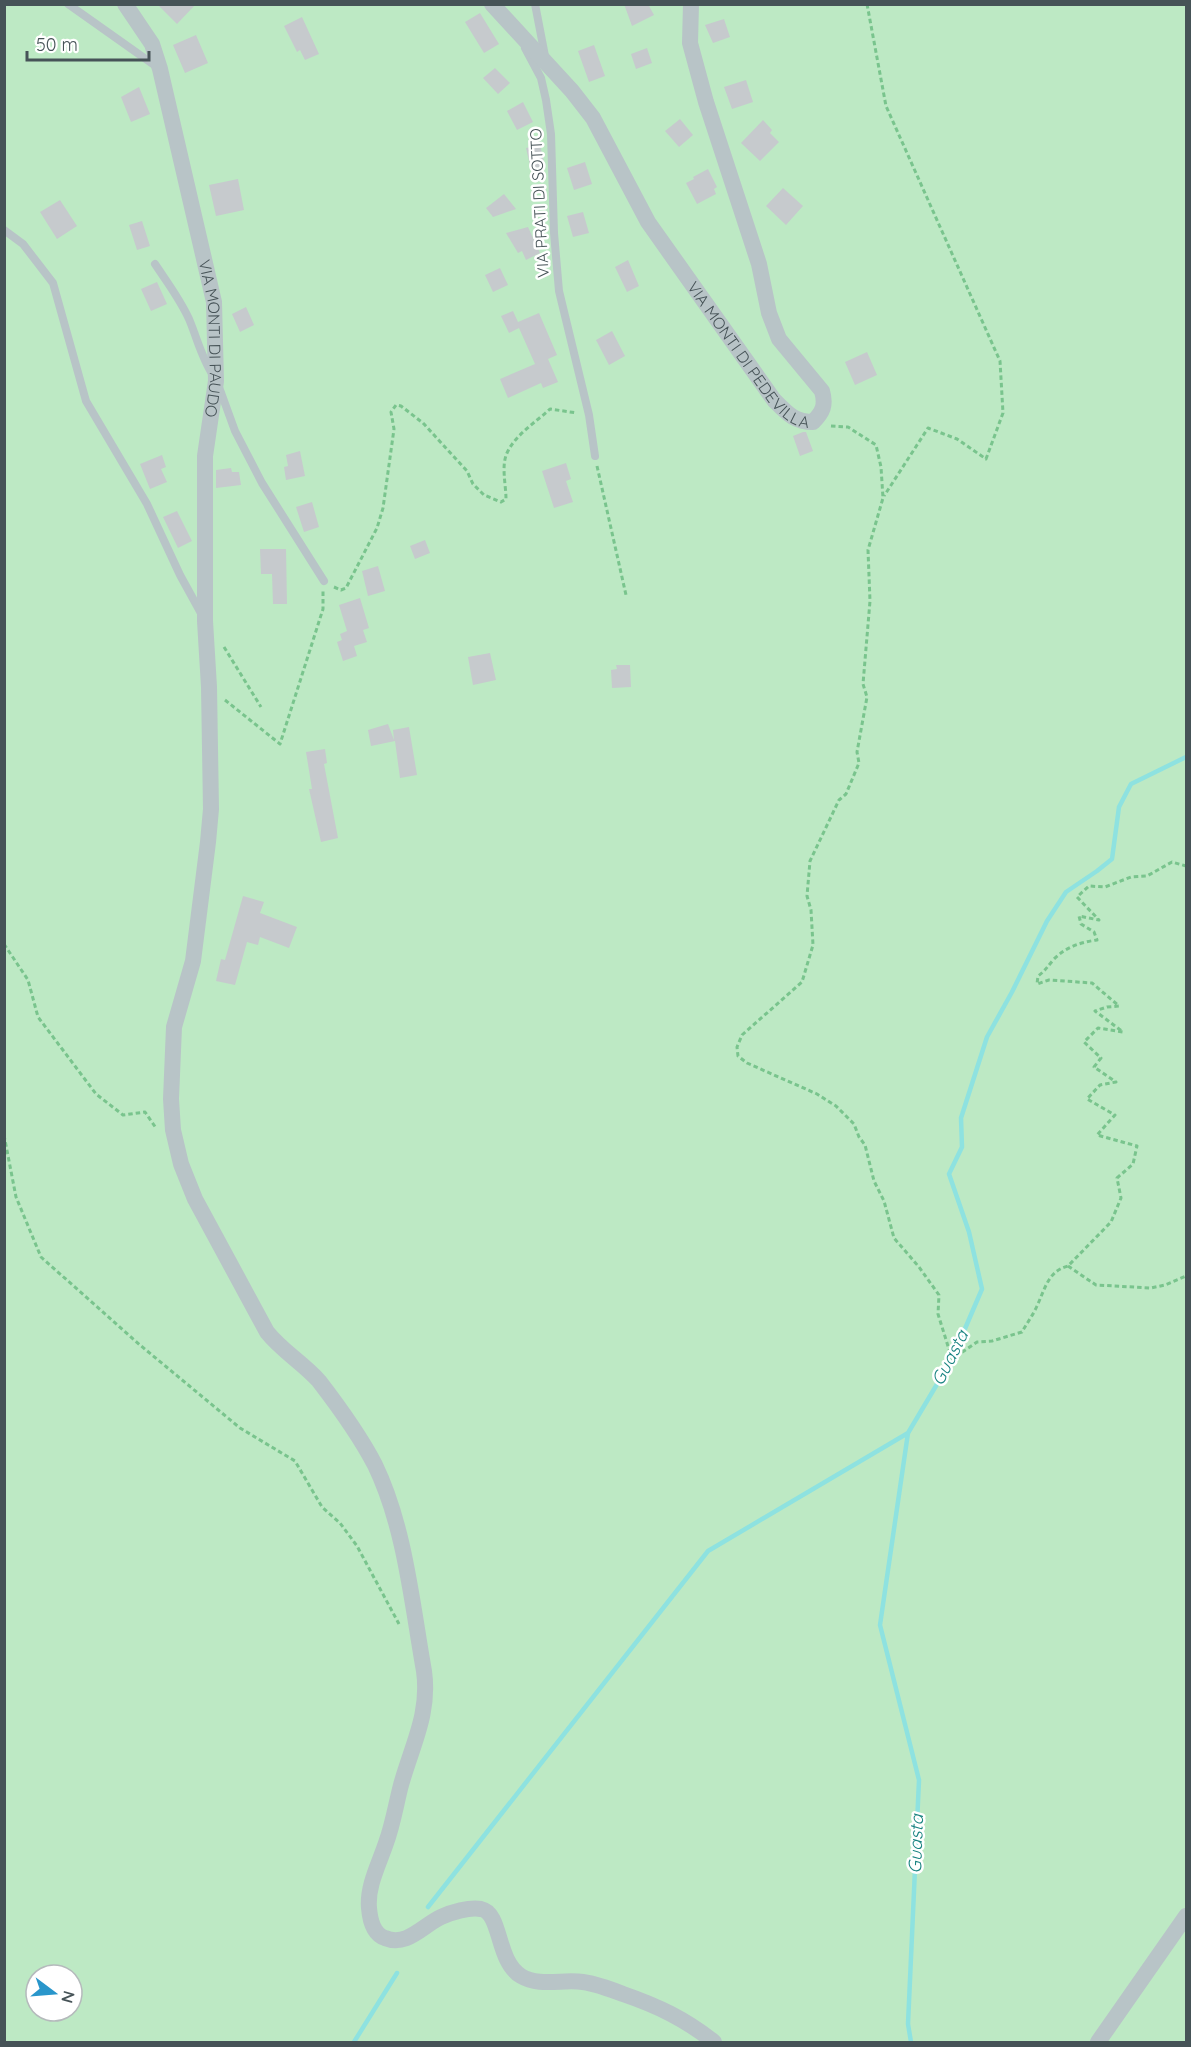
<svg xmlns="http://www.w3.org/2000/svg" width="1191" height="2047" font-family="Quicksand,sans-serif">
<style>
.green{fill:#bde9c4;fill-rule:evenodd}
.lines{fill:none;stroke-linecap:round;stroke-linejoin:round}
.stream{stroke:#8ee2e0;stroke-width:4.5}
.building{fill:#c6cacd}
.path{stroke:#79c48d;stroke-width:3;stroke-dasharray:4.5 3;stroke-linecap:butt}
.service{stroke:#b8c4c7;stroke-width:8}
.minor{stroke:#b8c4c7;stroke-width:16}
.labels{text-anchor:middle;stroke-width:5;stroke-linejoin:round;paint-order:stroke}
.street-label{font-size:16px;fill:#465357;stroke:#fff}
.water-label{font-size:18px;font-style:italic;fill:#188380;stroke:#fff}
</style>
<rect width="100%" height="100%" fill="#eeecec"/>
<path class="green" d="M4,5H1186V2042H5ZM36,1975H72V2011H36Z"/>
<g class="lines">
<path class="stream" d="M428,1907L708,1551L908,1433
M354,2042L397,1973
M911,2042L908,2024L919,1780L880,1625L908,1433L952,1359L982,1289L969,1232L949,1174L962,1147L961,1118L987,1037L1012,992L1047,921L1066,892L1097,871L1112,859L1119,807L1131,784L1186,757"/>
</g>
<path class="building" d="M157,4H196L177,24Z
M624,4H648L654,15L632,26Z
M480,13L499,44L484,53L465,22Z
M302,17L319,54L305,60L300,50L297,52L284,26Z
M724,19L730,37L713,43L705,25Z
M196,35L208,63L185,73L173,45Z
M594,45L605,76L589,82L578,51Z
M647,48L652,63L636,69L631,54Z
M495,68L510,83L498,94L483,78Z
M746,80L753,102L732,109L724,87Z
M139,87L150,114L131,122L121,97Z
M523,102L533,122L517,130L507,111Z
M680,119L693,135L679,147L665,131Z
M763,120L772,130L770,133L779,142L760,161L741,143Z
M540,145L545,166L531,169L526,148Z
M585,162L592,184L574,190L567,168Z
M708,169L717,187L714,189L716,194L697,204L686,183L694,179L693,177Z
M238,179L244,210L216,216L209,185Z
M783,188L803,206L786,225L766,206Z
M504,194L516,209L493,217L486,208Z
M60,200L77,226L57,239L40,212Z
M583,212L589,233L573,237L567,216Z
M142,221L150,246L137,250L129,225Z
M528,227L540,253L526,260L522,251L518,253L506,233Z
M628,260L639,286L627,292L615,267Z
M500,268L508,285L493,292L485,275Z
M157,282L167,304L151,311L141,289Z
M246,307L254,325L240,332L232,314Z
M513,311L518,322L539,313L557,355L548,359L558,382L543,388L541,383L508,398L500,379L535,364L519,328L509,333L501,316Z
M612,331L625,356L609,365L596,340Z
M867,352L877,375L855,385L845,362Z
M803,432H806L813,451L800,456L793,436Z
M300,451L305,476L286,480L284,467L288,466L286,455Z
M162,455L166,467L161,469L167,482L150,489L140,464Z
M566,463L571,479L566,481L573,502L554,508L542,471Z
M231,468L232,472H239L241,485L216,488V470Z
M312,502L319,527L304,532L296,507Z
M177,511L192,541L178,548L163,517Z
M425,540L430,553L415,559L410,546Z
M260,549H286L287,604H273L272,574H261Z
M378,566L385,591L368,596L362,571Z
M360,598L369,628L363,630L367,642L354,646L357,656L343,661L337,642L342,640L340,634L347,631L339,605Z
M490,653L496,680L473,685L468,657Z
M616,665H630L631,687L612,688L611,670L617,669Z
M388,724L394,740L393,730L409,727L417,775L400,778L395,741L371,746L368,730Z
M325,749L327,763L324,764L338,838L321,842L309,789H312L306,752Z
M243,896L264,902L260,913L297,927L289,948L260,937L258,945L247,942L235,985L216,981L221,959L225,960Z"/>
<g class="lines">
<path class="path" d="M867,4L886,106L1000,361L1003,413L986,459L957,439L928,428L884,496
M831,426L848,427L876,445L881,467L883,498L868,550L870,601L863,684L867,697L857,752L859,763L846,794L839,800L810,861L807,896L811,910L813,945L802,982L742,1035L737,1047L738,1056L747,1063L817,1094L836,1106L854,1124L859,1137L865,1145L874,1181L884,1201L894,1238L919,1267L939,1295L938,1314L952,1359L977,1342L992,1341L1022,1332C1027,1323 1033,1315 1037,1306C1045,1289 1048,1271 1068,1266L1111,1222L1121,1198L1117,1178L1133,1164L1137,1146L1097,1135L1115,1115L1087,1099L1100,1085L1116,1082L1094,1067L1101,1058L1084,1042L1098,1028L1123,1032L1095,1011L1107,1007L1119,1006L1092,983L1049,980L1037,984L1038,976C1045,971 1048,966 1054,959C1066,947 1081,942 1097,940L1094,932L1081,924L1079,916L1099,920L1077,897L1089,886L1105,887L1131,877L1147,876L1172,862L1186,866
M597,466L626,595
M334,587L341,590L346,588L377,528L383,508L394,429L391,412L396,405L401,406L423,423L467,471L473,484L484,495L501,502L506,499C506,485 501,466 507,453C515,435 536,422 550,409L577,413
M224,647L261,707
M225,700L280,744L323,609V591
M4,944L28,980L38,1017L96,1094L123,1115L145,1112L156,1128
M4,1135L16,1197L41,1257L140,1345L240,1428L295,1461L322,1507L340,1523L357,1546L399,1624
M1068,1266L1096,1285L1151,1288L1165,1285L1186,1276"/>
<path class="service" d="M68,4L157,67
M535,4L545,56
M525,48L541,78L546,100L551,134L554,233L559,291L589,415L595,456
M4,230L23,244L53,283L86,401L147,504L180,575L202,615
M155,264C167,282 180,299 189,319C197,338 202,359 213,375
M219,387L235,431L262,483L324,581"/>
<g class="minor">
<path id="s1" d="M125,4L152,44L160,69L214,302L216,381L205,456V621L209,687L211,809L208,842L193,961L174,1027L171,1099L173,1130L181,1164L195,1199L267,1332C282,1351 303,1363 319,1381C339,1407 360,1436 375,1465C405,1527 412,1604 424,1671C430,1714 412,1745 401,1785C396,1804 393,1824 386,1843C379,1864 367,1886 369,1908C370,1920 373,1934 385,1938C407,1947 422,1926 441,1917C452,1912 469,1907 481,1909C502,1913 496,1961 521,1976C539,1987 563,1979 583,1982C597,1984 610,1989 623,1994C658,2006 685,2019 714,2042"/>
<path id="s2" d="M492,4L572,91L593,118L648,222L774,400C787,413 794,422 813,422C823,412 826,405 822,391L779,339L769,313L759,264L706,102L690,43L691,4"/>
<path d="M1098,2042L1186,1916"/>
</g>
</g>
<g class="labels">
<g class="street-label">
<text transform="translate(539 203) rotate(-93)" y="6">VIA PRATI DI SOTTO</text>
<text dy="6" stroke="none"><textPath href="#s1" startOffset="350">VIA MONTI DI PAUDO</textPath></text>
<text dy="6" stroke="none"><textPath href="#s2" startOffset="438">VIA MONTI DI PEDEVILLA</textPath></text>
</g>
<g class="water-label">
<text transform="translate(950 1358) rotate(-63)" y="6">Guasta</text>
<text transform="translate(916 1844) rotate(-88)" y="6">Guasta</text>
</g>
</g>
<rect width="1191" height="2047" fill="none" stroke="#465357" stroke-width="12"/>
<g transform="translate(54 1993) rotate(106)"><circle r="28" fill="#ffffff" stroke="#b5babc" stroke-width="1.5"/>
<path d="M0-4.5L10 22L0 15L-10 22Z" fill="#2996cb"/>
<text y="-9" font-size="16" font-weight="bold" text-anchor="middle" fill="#465357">N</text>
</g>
<path d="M27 51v9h122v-9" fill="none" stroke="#465357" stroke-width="3"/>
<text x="36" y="51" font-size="18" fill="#465357" stroke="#ffffff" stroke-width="4.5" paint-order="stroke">50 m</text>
</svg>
